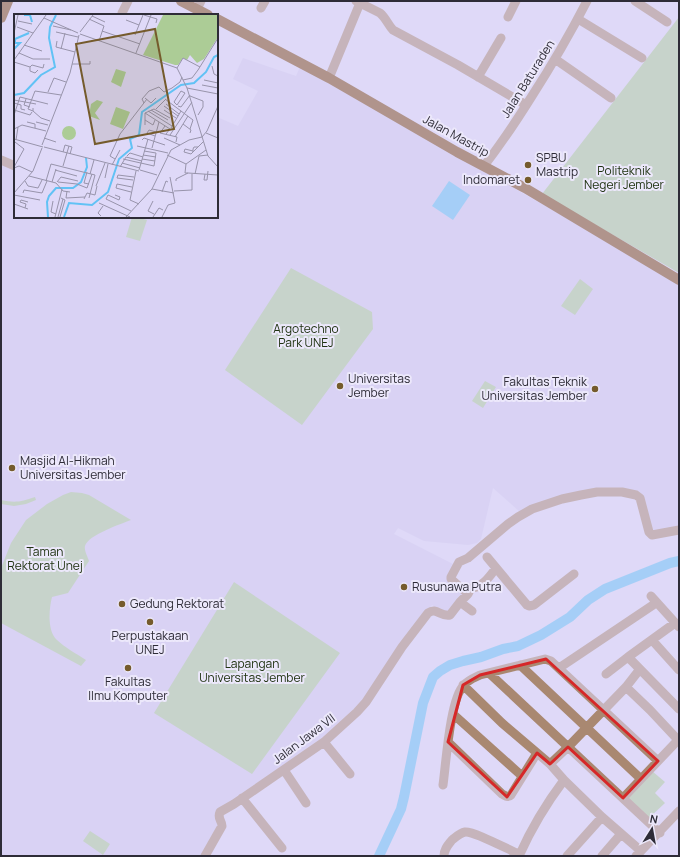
<svg xmlns="http://www.w3.org/2000/svg" width="680" height="857" font-family="Manrope,sans-serif">
<style>
.built{fill:#d2cbef}
.green{fill:#accc96}
.water{fill:#61c2f5}
.lines{fill:none;stroke-linecap:round;stroke-linejoin:round}
.river{stroke:#61c2f5;stroke-width:10}
.minor{stroke:#a98871;stroke-width:9}
.major{stroke:#78400a;stroke-width:10}
.marked{fill:none;stroke:#d62828;stroke-width:3;stroke-linejoin:round}
.poi-dot{fill:#755b2c;stroke:#ece8fb;stroke-width:1.5}
.labels{text-anchor:middle;stroke-width:4;stroke-linejoin:round;paint-order:stroke}
.street-label{font-size:12px;fill:#2e2c37;stroke:#ece8fb}
.poi-label{font-size:12px;fill:#2e2c37;stroke:#ece8fb;text-anchor:start}
.park-label{font-size:12px;fill:#203312;stroke:#ece8fb}
.inset-river{fill:none;stroke:#61c2f5;stroke-width:2}
.inset-road{fill:none;stroke:#9894ab;stroke-width:1}
.view{fill:#755b2c;fill-opacity:0.15;stroke:#755b2c;stroke-width:2}
.inset-edge{fill:none;stroke:#2e2c37;stroke-width:2}
</style>
<rect width="100%" height="100%" fill="#dfd9f8"/>
<path class="built" d="M243,58L296,76L300,67L431,142L590,231L679,284V527L653,533L642,497L622,490L520,512L493,488L481,539L477,543L468,545L424,541L398,528L394,534L453,564L448,579L464,594L445,614L432,605L402,643L366,698L314,745L255,787L219,808L222,826L202,856H1V162L15,167V217H217V117L238,126L258,91L233,79Z"/>
<path class="green" d="M679,17V273L542,194Z
M132,217H136L147,220L140,241L126,237Z
M291,268L372,312L373,329L302,425L225,370Z
M580,279L593,289L575,315L561,306Z
M485,381L496,387L483,408L472,401Z
M71,492L82,493L89,495L131,520C121,524 88,535 85,546C84,551 88,557 89,561L68,593L52,597C49,609 47,631 57,640C64,647 77,654 86,660L81,666L1,623V568L11,543L26,520L47,504L63,495Z
M35,497L36,500L26,504L14,506L1,504V500C15,503 21,502 35,497Z
M234,582L340,653L252,774L154,713Z
M652,771L665,782L655,793L665,803L649,818L627,797Z
M90,831L110,844L103,855L83,841Z"/>
<path class="water" d="M449,181L470,195L453,220L432,206Z"/>
<g class="lines">
<path class="river" d="M379,856L401,809L404,797L423,703L433,677L440,671L450,665L463,661L481,657L503,649L518,646L541,635L570,617L588,600L605,589L670,563L679,561"/>
<path class="minor" d="M356,1L380,13C386,18 388,25 393,30L458,65L526,105
M635,1L667,22
M261,8L265,1
M197,9L201,1
M122,13L128,1
M508,17L516,1
M578,19L642,58
M555,59L611,98
M478,77L501,38
M329,78L360,3
M1,160L15,166
M484,166C501,144 517,120 532,96C552,65 570,34 587,1
M487,557L527,605L529,606L534,605L574,574
M468,594L451,579V577L459,562L468,558L508,524L518,517L532,509L562,499L581,495L597,492H622L636,495L640,498L649,532L652,535L679,530
M651,596L679,627
M460,602L472,611
M652,640L679,670
M628,657L679,709
M520,665L641,779
M559,668L656,603
M489,673L660,833
M606,674L628,657L675,623
M463,685L502,723L550,764L564,780L602,817L641,851L636,856
M626,687L650,710L679,741
M453,714L522,776
M324,742L350,774
M448,742L502,794C506,796 508,798 511,795L537,753
M550,764L568,747L626,687L640,669
M284,770L306,803
M443,785C446,764 450,698 464,685C468,680 474,678 480,675L545,659L551,661L658,761
M242,798L282,848
M623,798L678,740
M641,851L679,811
M205,856L222,826C222,820 217,819 220,812L234,804L324,742L357,712L366,702L402,647L428,613C437,607 440,617 450,615L460,602L468,594L471,588C482,588 490,576 496,568
M444,856C444,849 448,845 452,840C456,837 460,833 465,832C474,831 509,850 519,854
M519,856C531,829 546,804 564,780
M567,856L602,817
M602,856L621,834"/>
<path class="major" d="M181,1L208,15
M1,18L8,1
M217,19L329,78L457,152L525,188L679,280"/>
</g>
<path d="M0 0H680V857H0ZM546,659L658,761L623,798L568,747L550,764L537,753L507,797L448,742L463,685L480,675Z" fill="#dfd9f8" fill-opacity=".55" fill-rule="evenodd"/>
<path class="marked" d="M546,659L658,761L623,798L568,747L550,764L537,753L507,797L448,742L463,685L480,675Z"/>
<g class="poi-dot">
<circle cx="528" cy="165" r="4"/>
<circle cx="528" cy="180" r="4"/>
<circle cx="340" cy="386" r="4"/>
<circle cx="595" cy="389" r="4"/>
<circle cx="12" cy="468" r="4"/>
<circle cx="404" cy="587" r="4"/>
<circle cx="122" cy="604" r="4"/>
<circle cx="150" cy="622" r="4"/>
<circle cx="128" cy="668" r="4"/>
</g>
<g class="labels">
<g class="street-label">
<text transform="translate(528 79) rotate(-58)" y="4">Jalan Baturaden</text>
<text transform="translate(456 136) rotate(29)" y="4">Jalan Mastrip</text>
<text transform="translate(304 739) rotate(-37)" y="4">Jalan Jawa VII</text>
</g>
<g class="poi-label">
<text x="536" y="162">SPBU<tspan x="536" dy="14">Mastrip</tspan></text>
<text x="520" y="184" text-anchor="end">Indomaret</text>
<text x="348" y="383">Universitas<tspan x="348" dy="14">Jember</tspan></text>
<text x="587" y="386" text-anchor="end">Fakultas Teknik<tspan x="587" dy="14">Universitas Jember</tspan></text>
<text x="20" y="465">Masjid Al-Hikmah<tspan x="20" dy="14">Universitas Jember</tspan></text>
<text x="412" y="591">Rusunawa Putra</text>
<text x="130" y="608">Gedung Rektorat</text>
<text x="150" y="640" text-anchor="middle">Perpustakaan<tspan x="150" dy="14">UNEJ</tspan></text>
<text x="128" y="686" text-anchor="middle">Fakultas<tspan x="128" dy="14">Ilmu Komputer</tspan></text>
</g>
<g class="park-label">
<text x="624" y="175">Politeknik<tspan x="624" dy="14">Negeri Jember</tspan></text>
<text x="306" y="333">Argotechno<tspan x="306" dy="14">Park UNEJ</tspan></text>
<text x="45" y="556">Taman<tspan x="45" dy="14">Rektorat Unej</tspan></text>
<text x="252" y="668">Lapangan<tspan x="252" dy="14">Universitas Jember</tspan></text>
</g>
</g>
<g transform="translate(14 14)">
<rect width="204" height="204" fill="#dfd9f8"/>
<path d="M149,1H204V23L190,45L183,49L176,41L173,46L169,44L164,51H161L129,41ZM102,55L112,58L107,73L97,68ZM83,86L89,88L81,99L86,106L75,102L77,90ZM102,93L116,98L109,115L96,110ZM48 119a7 7 0 1 1 14 0a7 7 0 1 1-14 0Z" fill="#accc96"/>
<path class="inset-river" d="M10,1H16L18,8M0,35L6,29H1V25L15,19M0,81L10,79L27,61L41,53L35,24L36,13L42,1M34,203L33,188L35,182L42,174H59L67,168L73,153L72,144M50,203L55,189L78,191L94,178L105,145L118,134L116,125L125,121L128,98L167,71L180,69L192,58L200,43L204,41"/>
<path class="inset-road" d="M130,1L143,5L142,9M78,2L91,8M30,4L64,19M75,5L90,12L85,27M112,6L125,11M4,7L18,10M39,12L57,16M3,13L19,19M88,17L126,30M42,18L64,23M66,18L79,1M0,19L4,1M66,20L163,54L173,74L194,142L204,153M121,21L129,1M43,27L42,33L61,38M10,31L28,37M47,35L51,19M5,39L19,45H36M122,39L137,1M0,46L32,1M0,48L16,53V57L21,59L24,56M58,50H76V47M198,52L200,60L204,62M16,53L18,51L29,54L30,50M163,54L169,44L186,53M169,66L178,64L184,56L204,24M190,66L204,69M188,71L204,74M173,74L204,80M167,77L171,79L163,91L160,88ZM34,78L40,64L52,68M176,82L189,87V93L184,101M131,84L137,89L142,84M12,85L10,91L16,93M151,85L179,106L176,115M0,86L22,90M0,89L7,91V95L11,96M130,89L128,85L135,77L145,73L150,78L158,74L166,68L168,63M152,90L165,100M150,92L164,102M164,92L167,93L176,81M19,94V97L14,95L21,77L47,81M142,95L152,85M0,96L16,101L18,98M137,96L154,106M150,96L162,104M19,97L27,104L36,107M134,97L158,112M131,99L156,115L152,120M0,101L6,83L34,90M131,106L139,111L141,106M13,108L21,110V114M22,108L34,111M169,110L177,116L176,119M131,111V99L140,95L156,104M151,112L146,119L163,123L162,128M4,113L8,111L32,117M157,114L167,97M0,115L4,113L2,126M192,119L204,124M156,121L178,88M141,122L133,119L135,116L142,118M161,123L174,102M188,123L193,117L204,92M30,124L42,128M150,124L166,131M0,125L29,133M128,126L130,124L151,131M28,131L56,59L65,21M123,132L154,139M30,133L125,157M138,134L145,108M179,137L171,135L170,138L177,140L179,138V135L180,133H184M49,138L51,131L58,133L56,140M179,138L190,127M129,141L142,143M153,141L172,150M113,142L116,139L129,143M101,145L96,142L106,120L133,85M109,145L140,152L142,139L130,137M128,145L141,147M108,149L126,154M172,150L192,136M172,150L171,159H174M98,151L106,136M49,152L55,132M0,153L10,135L1,128M106,153L112,143L128,147M0,154L5,152L18,158M41,156L63,162M125,156L134,125M126,156L143,161M122,157L116,186L125,190M73,158L70,169L75,170M174,159L204,161M76,160L80,146M181,160L185,142L194,141M191,160L190,166H193L194,157M104,161L103,164L119,166M104,161L120,163M15,162L42,169M91,164L94,150M11,167L14,172L24,174L28,166M32,167L37,150L81,161L75,184M162,167V165L174,159M38,168L42,155M43,168L47,163L64,167M44,168L63,170L73,174L78,160M42,169L49,177L56,178M82,172L91,149M138,175L160,179M53,177L52,184L71,183M160,177L178,176V160M117,178L102,174L103,170L118,173M148,178L152,167L154,168M0,179L19,157L28,134M9,179L10,176L28,179M28,179L33,167M0,181L26,186M101,181L106,183L105,186L94,181L92,185L117,197M70,185L73,179L81,181L83,172M39,187L37,198L42,200M139,187L134,197L140,200M85,189L116,203M0,190L14,195M11,194L12,190L6,188L7,186L14,188M87,202L84,199L89,192M41,203L48,175M44,203L49,185M46,203L51,186L47,184M112,203L138,175L157,136L175,126L188,123M139,203L145,194L149,196M148,203L154,191L161,189L156,163"/>
<path class="view" d="M141,15L160,115L81,130L62,30Z"/>
<rect width="204" height="204" class="inset-edge"/>
</g>
<rect width="680" height="857" fill="none" stroke="#2e2c37" stroke-width="4"/>
<g transform="translate(652 829) rotate(11)" stroke="#ece8fb" stroke-width="3" paint-order="stroke">
<path d="M0-3L7 15L0 10L-7 15Z" fill="#2e2c37"/>
<text y="-6" font-size="11" font-weight="bold" text-anchor="middle" fill="#2e2c37">N</text>
</g>
</svg>
